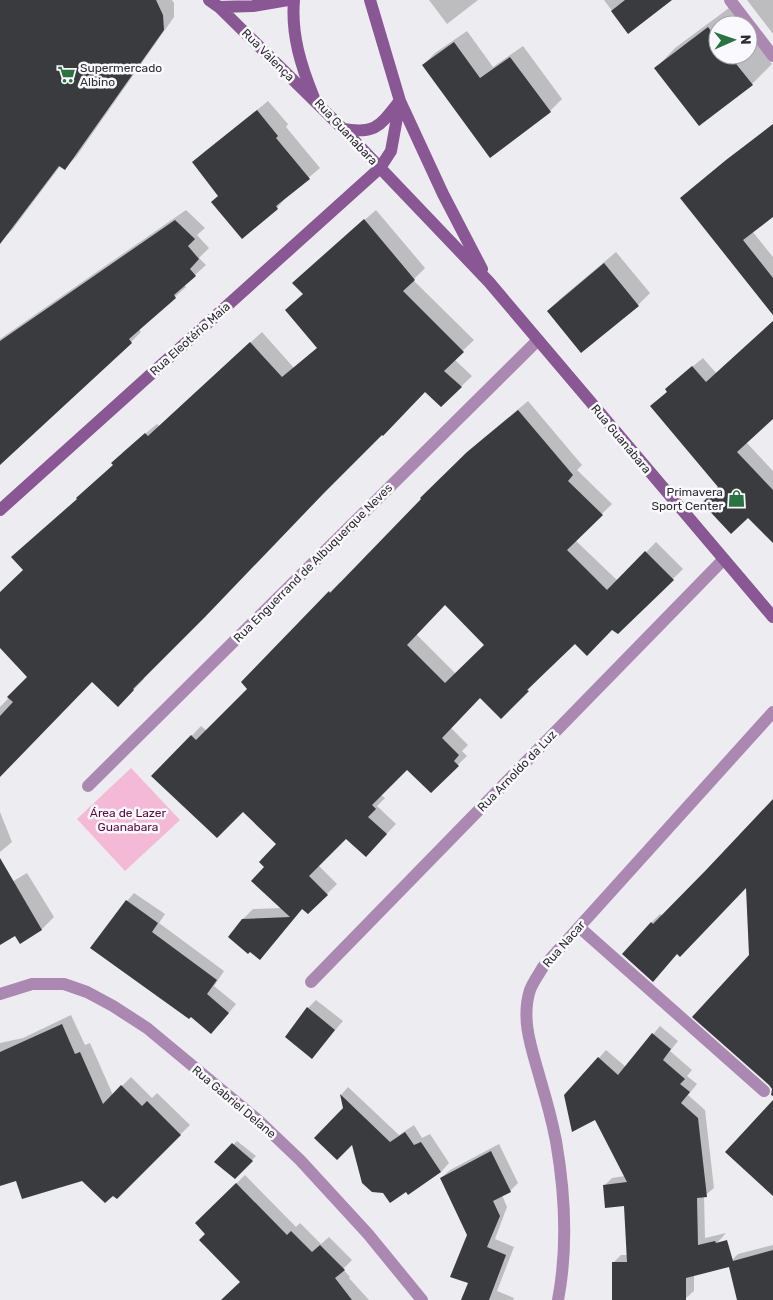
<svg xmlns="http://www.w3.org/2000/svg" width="773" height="1300" font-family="Rubik,sans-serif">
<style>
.green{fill:#f4b9d6}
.shadow{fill:#0003;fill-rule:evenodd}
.building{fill:#3a3b3f;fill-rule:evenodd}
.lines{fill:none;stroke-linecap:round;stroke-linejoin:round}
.street{stroke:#aa88b2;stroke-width:12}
.secondary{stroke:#885794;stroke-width:12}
.labels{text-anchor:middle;stroke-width:5;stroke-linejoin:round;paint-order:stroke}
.street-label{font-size:12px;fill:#2e2d2f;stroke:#fafafe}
.poi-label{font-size:12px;fill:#2e2d2f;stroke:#fafafe;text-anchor:start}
.park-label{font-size:12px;fill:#5f0840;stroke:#fafafe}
</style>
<rect width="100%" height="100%" fill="#ededf1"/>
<path class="green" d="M131,768L180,820L125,871L77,819Z"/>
<path class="shadow" d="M0,0H172L174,3V17L76,157L65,168L61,165L12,230L1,241Z
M429,0H478L447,24Z
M604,0H670L628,32Z
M747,0H773V34Z
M729,8L741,25H718V55H748V34L772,64L752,84L656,68L675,48Z
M467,31L493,67L523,46L562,99L550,111L423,65L435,53Z
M268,101L288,124L286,127L320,168L286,197L277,208L219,196L194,162L204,152Z
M773,124V215L752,231L773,257V313L691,189Z
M186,210L205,228L197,235L209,248L199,258L206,265L184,285L186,287L175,297L139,329L141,332L131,342L0,453V339Z
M376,210L425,268L413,280L474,340L454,359L472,376L441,406L426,391L382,433L143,678L144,679L118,706L92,681L0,749V707L29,677L0,647V593L24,570L78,499L114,465L123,452L157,424L159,426L262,332L294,368L318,347L304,294L293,283Z
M616,252L650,293L638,305L548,311L560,299Z
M773,321V418L746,442L773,471V541L720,487L652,406L668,391L676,380L703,358L716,373Z
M528,401L582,465L577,470L612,504L575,540L618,581L656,542L683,569L618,633L612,628L575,642L501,717L480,696L450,727L468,745L462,751L467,756L431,791L407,768L381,795L385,798L377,806L396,824L375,846L346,837L318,865L337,884L308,913L303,908L259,959L243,919L253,909L282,908L266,867L278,844L243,810L153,776L201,726L207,731L249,689L242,682L340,582L341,584L431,489L479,442ZM445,603L486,644L456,674L416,634Z
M773,800V1095L750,955L747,886L677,953L624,954L652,922L660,914L663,916Z
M0,812L12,842L0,852Z
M27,873L54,917L42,929L20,942L15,934L0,943V889Z
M134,893L165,914L159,923L224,971L214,986L236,1004L219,1025L127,901Z
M316,1000L343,1021L312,1057L308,1008Z
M71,1015L85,1045L90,1043L113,1095L131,1077L152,1098L157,1093L190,1125L117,1197L82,1179H17L0,1184V1043L23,1038Z
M660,1026L678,1041L670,1051L692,1070L687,1076L697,1084L688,1095L705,1110L714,1188L704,1196L705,1238L726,1233L694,1269V1291L686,1298L674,1300H613V1263L621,1255H628L626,1204L604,1186L612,1178L625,1176L596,1118L566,1095L606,1050L626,1067Z
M348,1087L399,1135L414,1125L422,1138L430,1134L449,1163L441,1172L408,1194L344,1109L341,1095Z
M237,1141L256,1156L235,1178L216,1162Z
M499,1144L518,1183L510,1191L502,1195L507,1207L495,1239L514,1247L497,1291L514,1298L513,1300H462L470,1282L468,1235L441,1178L450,1170Z
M245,1175L296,1227L300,1223L321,1244L329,1237L352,1260L343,1269L350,1277L349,1278L369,1300H223L242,1282L196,1223Z
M773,1245V1297L761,1300H739L729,1263L738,1254Z"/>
<path class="building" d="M0,0H156L163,15L164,30L65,170L59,166L0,244Z
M625,0H672L628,34L611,11Z
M708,27L718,40V55H729L753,85L699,126L654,68Z
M454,42L480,78L510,57L551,112L490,158L422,65Z
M257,110L278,136L276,138L310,179L276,206L278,209L242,239L211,202L218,196L192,162Z
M773,124V217L743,240L773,278V315L680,198L726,160Z
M364,219L415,280L403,291L464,352L444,371L462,387L441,407L425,392L383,436L382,435L324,493L205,617L133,689L134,690L118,707L92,682L0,777V716L13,702L7,697L27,677L0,648V592L23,570L11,557L77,499L76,498L113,465L111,463L145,433L148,436L250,342L282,377L317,348L285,310L303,294L292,283Z
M175,220L195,239L188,246L199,259L190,269L196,276L174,295L176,298L129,339L132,343L0,465V341Z
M604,263L639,306L581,353L547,311Z
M773,321V419L737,452L773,490V543L748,518L731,534L702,503L718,487L650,406L667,392L665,389L692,366L706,382Z
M518,410L573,475L568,481L603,515L567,550L607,590L645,551L674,580L618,634L612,630L587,656L575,644L527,690L529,691L501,719L480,698L442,738L459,755L454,761L459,766L431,793L407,770L372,805L376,809L368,817L387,834L366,857L346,839L309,876L328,895L308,914L302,909L260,960L250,952L248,954L228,937L242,919L290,917L251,881L264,867L259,862L276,844L243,812L217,838L151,776L191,735L196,740L247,689L241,682L329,591L330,593L421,499L420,498L467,452ZM445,605L484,645L445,683L407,645Z
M773,799V1096L771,1095L772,1089L769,1085L692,1017L749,955L746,888L680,957L677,954L653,982L622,954L651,922L653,924L707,869Z
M0,858L42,930L20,944L15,936L0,945Z
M126,900L158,923L152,932L217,980L207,994L229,1013L211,1034L191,1017L189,1019L90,948Z
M307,1007L335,1030L312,1059L285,1037Z
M62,1024L75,1054L80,1052L103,1104L121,1085L142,1106L147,1101L181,1135L117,1199L113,1196L105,1203L82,1181L22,1199L16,1181L0,1186V1052Z
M652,1033L671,1049L663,1060L685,1079L680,1084L690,1092L681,1103L698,1118L707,1197L697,1198L698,1245L715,1241L716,1243L727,1240L733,1261L773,1250V1300H737L729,1267L686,1278V1300H612V1262H627L624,1206L605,1208L603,1185L627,1182L595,1120L572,1132L564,1095L598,1057L618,1075Z
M340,1094L390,1142L405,1132L414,1145L421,1142L441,1172L408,1195L406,1192L390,1203L383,1193L372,1192L362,1183L352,1145L337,1160L314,1138L343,1108Z
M773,1100V1196L725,1152Z
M232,1143L253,1161L235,1179L214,1162Z
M491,1151L511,1192L493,1201L500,1216L487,1247L506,1255L489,1300H461L468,1283L450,1277L467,1235L440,1178Z
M236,1183L287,1235L291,1231L312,1252L320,1245L345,1270L335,1278L352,1300H221L240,1282L199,1240L205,1234L195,1223Z"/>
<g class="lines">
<path class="street" d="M730,0L773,56
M88,786L538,340
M579,927L764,1091
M311,982L723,560
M0,994L32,984H64L87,992L113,1006L147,1028L259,1121L300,1160L368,1234L422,1300
M558,1300C568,1248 565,1193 556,1141C552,1121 547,1102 541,1082C533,1052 520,1021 530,990C533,982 539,974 543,967L773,712"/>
<path class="secondary" d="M209,0L219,7L343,129L489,282L773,617
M294,0C291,35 301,66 314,98
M370,0L400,101L443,194L482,269
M219,7L253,6L288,0
M343,129C375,134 379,127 398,103
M0,510L380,168L391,151L400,101"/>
</g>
<defs>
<symbol id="supermarket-bare" viewBox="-9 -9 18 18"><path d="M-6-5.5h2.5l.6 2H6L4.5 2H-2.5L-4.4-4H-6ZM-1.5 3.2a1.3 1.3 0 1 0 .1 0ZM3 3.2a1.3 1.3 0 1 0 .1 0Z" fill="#2b7340" stroke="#fafafe" stroke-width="2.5" paint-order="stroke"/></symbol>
<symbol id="shop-bare" viewBox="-9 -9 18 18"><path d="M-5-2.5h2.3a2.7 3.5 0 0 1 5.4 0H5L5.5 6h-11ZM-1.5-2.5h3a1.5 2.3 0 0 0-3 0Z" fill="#2b7340" stroke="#fafafe" stroke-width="2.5" paint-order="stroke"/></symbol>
</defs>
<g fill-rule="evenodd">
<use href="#supermarket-bare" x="54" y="62" width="25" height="25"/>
<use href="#shop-bare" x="724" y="486" width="25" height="25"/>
</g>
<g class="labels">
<g class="street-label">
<text transform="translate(268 55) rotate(45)" y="4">Rua Valença</text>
<text transform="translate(346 132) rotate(47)" y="4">Rua Guanabara</text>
<text transform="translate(190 339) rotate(-42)" y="4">Rua Eleotério Maia</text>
<text transform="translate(621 439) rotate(50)" y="4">Rua Guanabara</text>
<text transform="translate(313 563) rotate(-45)" y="4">Rua Enguerrand de Albuquerque Neves</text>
<text transform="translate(517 771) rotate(-46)" y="4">Rua Arnoldo da Luz</text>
<text transform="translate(564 944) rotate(-49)" y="4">Rua Nacar</text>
<text transform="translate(234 1102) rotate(40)" y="4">Rua Gabriel Delane</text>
</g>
<g class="poi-label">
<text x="80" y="72">Supermercado<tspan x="80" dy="14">Albino</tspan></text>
<text x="723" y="496" text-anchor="end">Primavera<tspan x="723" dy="14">Sport Center</tspan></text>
</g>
<g class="park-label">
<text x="128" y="817">Área de Lazer<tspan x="128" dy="14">Guanabara</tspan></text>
</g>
</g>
<g transform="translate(733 40) rotate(88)"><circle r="24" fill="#fafafe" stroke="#a8a8ab"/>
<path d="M0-4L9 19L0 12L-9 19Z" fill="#2b7340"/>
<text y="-8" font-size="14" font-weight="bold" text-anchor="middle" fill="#2e2d2f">N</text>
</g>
</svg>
